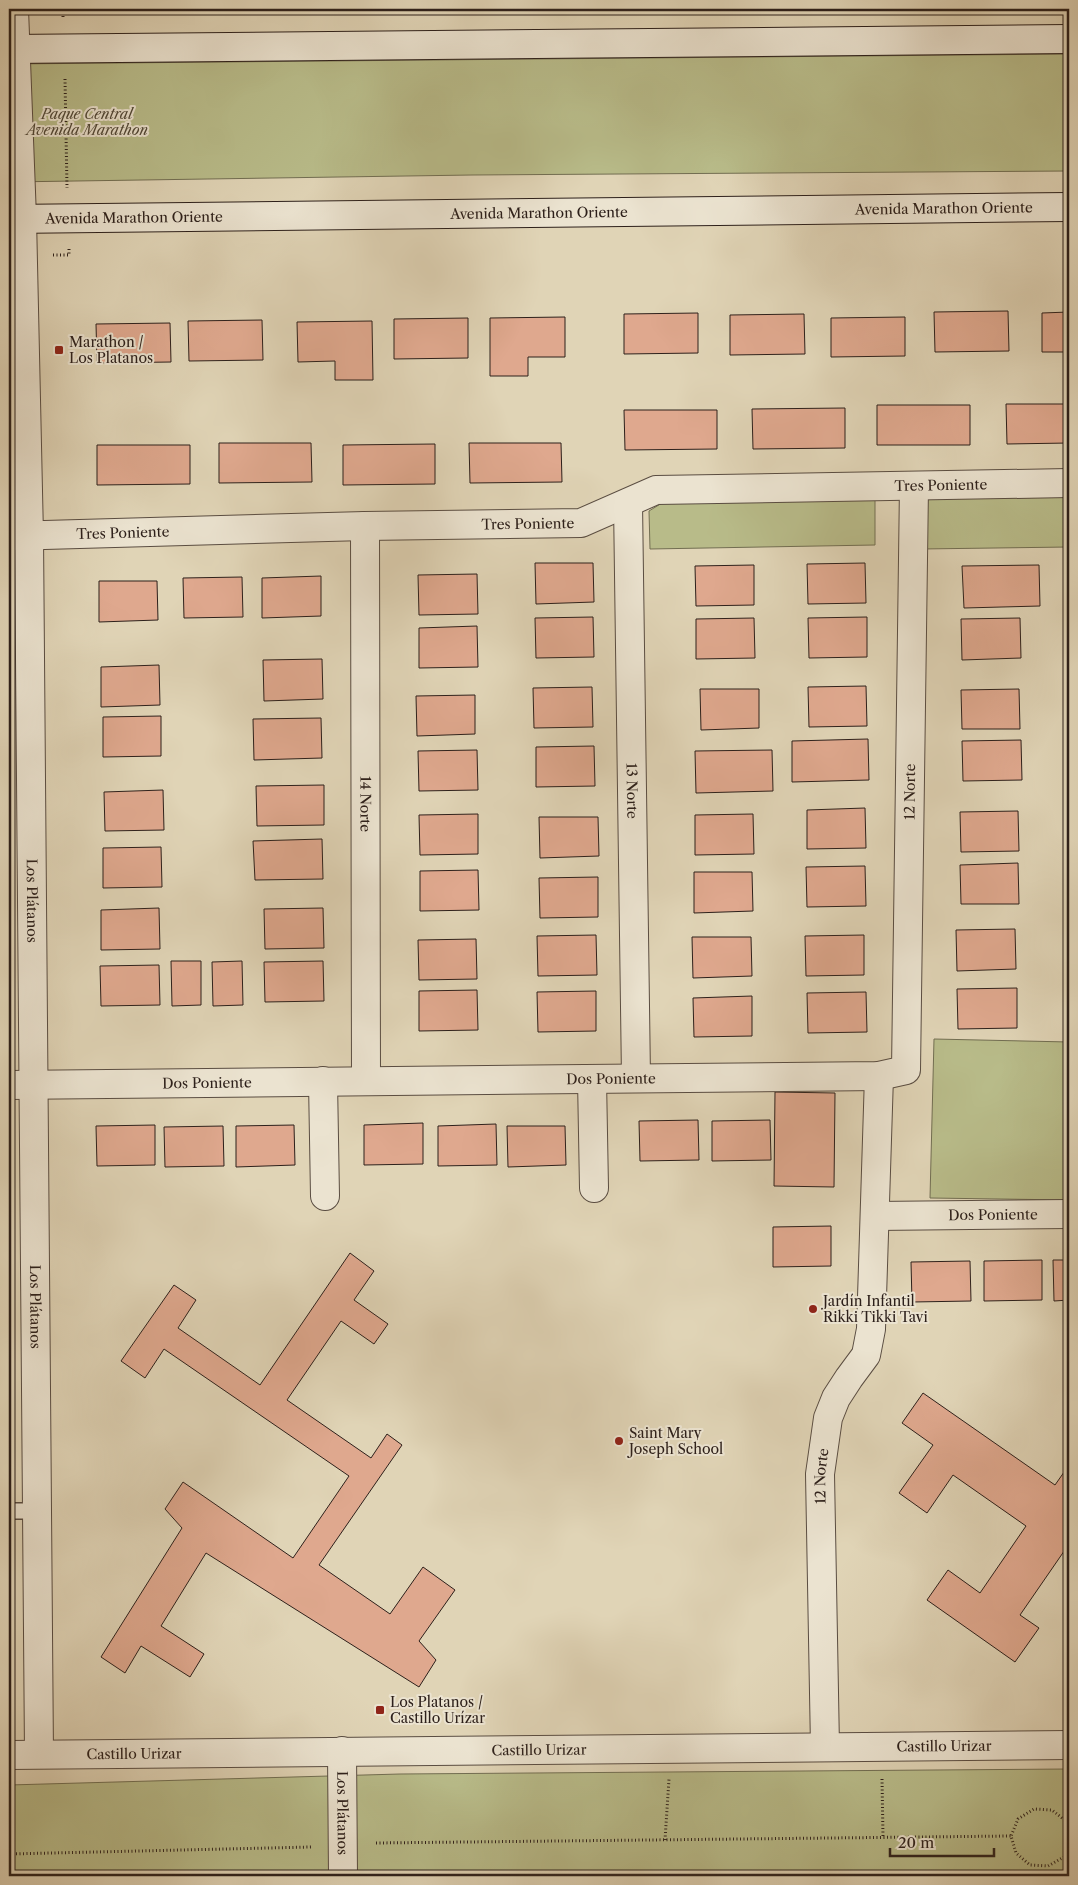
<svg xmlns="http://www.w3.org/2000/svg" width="1078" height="1885" font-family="'Libre Caslon Text',serif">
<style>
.green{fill:#b8bb89;stroke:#726e52}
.building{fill:#dfa88e;stroke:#2d201b}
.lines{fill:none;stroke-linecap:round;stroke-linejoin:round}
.service-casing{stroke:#5a4d42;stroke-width:18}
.minor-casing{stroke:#5a4d42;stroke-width:30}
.secondary-casing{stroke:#2d201b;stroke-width:30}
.path{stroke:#2d201b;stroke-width:3;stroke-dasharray:1 2.5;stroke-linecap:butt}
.service{stroke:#ebe3d0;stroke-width:15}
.minor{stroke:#ebe3d0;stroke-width:28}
.secondary{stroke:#ebe3d0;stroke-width:28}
.poi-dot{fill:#8f2418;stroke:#ebe3d0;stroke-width:2}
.labels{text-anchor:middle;stroke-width:4;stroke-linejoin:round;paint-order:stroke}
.park-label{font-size:14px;font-style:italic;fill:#504736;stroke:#ebe3d0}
.street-label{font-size:14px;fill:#2d201b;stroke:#ebe3d0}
.poi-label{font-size:14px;fill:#2d201b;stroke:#ebe3d0;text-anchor:start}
</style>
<rect width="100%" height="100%" fill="#e0d4b6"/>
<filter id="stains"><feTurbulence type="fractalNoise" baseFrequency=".004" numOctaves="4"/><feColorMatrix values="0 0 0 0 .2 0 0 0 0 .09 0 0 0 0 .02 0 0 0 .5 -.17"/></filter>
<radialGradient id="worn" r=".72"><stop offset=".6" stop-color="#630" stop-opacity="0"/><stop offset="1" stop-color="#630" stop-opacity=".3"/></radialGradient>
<path class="green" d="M1069,54V171L472,175L9,182V64Z
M875,495V545L650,549L649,511L670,498Z
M1069,497V547L921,549V499Z
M934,1039L1069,1042V1200L930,1198Z
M1069,1769V1876H9V1785L400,1774Z"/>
<path class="building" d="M1008,311L1009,351L935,352L934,312Z
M1069,312V352H1042V313Z
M698,313V353L624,354V314Z
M804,314L805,354L730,355V315Z
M565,317V357H528V376H490V318Z
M905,317V356L831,357V318Z
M468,318V358L394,359V319Z
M262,320L263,360L189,361L188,321Z
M372,321L373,380H335V361L298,362L297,322Z
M170,323L171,362L97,363L96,324Z
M1006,404H1069V443L1007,444Z
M877,405H970V445H877Z
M845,408V448L753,449L752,409Z
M624,410H717V449L625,450Z
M219,443H311L312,482L219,483Z
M469,443H561L562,482L470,483Z
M435,444V484L343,485V445Z
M97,445H190V484L97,485Z
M1064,560H1069V601H1065Z
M535,563H593L594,602L536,604Z
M865,563L866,603L808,604L807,564Z
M754,565V605L696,606L695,566Z
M1039,565L1040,606L964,608L962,566Z
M477,574L478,614L419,615L418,575Z
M321,576V616L262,618V578Z
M242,577L243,617L184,618L183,578Z
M99,581H157L158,620L99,622Z
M593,617L594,657L536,658L535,618Z
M867,617V657L809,658L808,618Z
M754,618L755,658L696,659V619Z
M1020,618L1021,658L962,660L961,619Z
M477,626L478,667L419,668V628Z
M322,659L323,699L264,701L263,660Z
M159,665L160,705L101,707V667Z
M866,686L867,726L809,727L808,687Z
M592,687L593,727L534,728L533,688Z
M700,689H759V728L701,730Z
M1019,689L1020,729H962L961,690Z
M475,695V734L417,736L416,696Z
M161,716V756L103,757V717Z
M321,718L322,758L254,760L253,719Z
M868,739L869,780L792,782V741Z
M1021,740L1022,780L963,781L962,741Z
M594,746L595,786L536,787V747Z
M477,750L478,790L419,791L418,751Z
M772,750L773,791L696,793L695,751Z
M324,785V825L257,826L256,786Z
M163,790L164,830L105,831L104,792Z
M865,808L866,848L807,849V810Z
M1018,811L1019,851L961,852L960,812Z
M478,814V854L420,855L419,815Z
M753,814L754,854L695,855V815Z
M539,817H598L599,856L540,858Z
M322,839L323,879L255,880L253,841Z
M161,847L162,887L103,888V848Z
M1018,863L1019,904H961L960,865Z
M865,866L866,906L807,907L806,867Z
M478,870L479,910L420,911V871Z
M694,872H752L753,911L694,913Z
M598,877V917L540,918L539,878Z
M159,908L160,949L101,950V910Z
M323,908L324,948L265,949L264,909Z
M1015,929L1016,969L957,971L956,930Z
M596,935L597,975L538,976L537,936Z
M864,935V975L806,976L805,936Z
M692,937H751L752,976L693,978Z
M476,939L477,979L419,980L418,940Z
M171,961H201V1005L172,1006Z
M242,961L243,1005L213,1006L212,962Z
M323,961L324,1001L265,1002L264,962Z
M159,965L160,1005L101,1006L100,966Z
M1017,988V1028L958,1029L957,989Z
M477,990L478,1030L419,1031V991Z
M596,991V1031L538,1032L537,992Z
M866,992L867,1032L808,1033L807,993Z
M752,996V1036L694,1037L693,998Z
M775,1092L835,1093L834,1187L774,1186Z
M698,1120L699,1160L640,1161L639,1121Z
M770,1120L771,1160L712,1161V1121Z
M423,1123V1164L364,1165V1125Z
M496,1124L497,1165L438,1166V1126Z
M155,1125V1165L97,1166L96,1126Z
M294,1125L295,1165L236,1167V1126Z
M223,1126L224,1166L165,1167L164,1127Z
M507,1126H565L566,1165L508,1167Z
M831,1226V1266L773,1267V1227Z
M350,1253L374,1271L354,1300L388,1324L374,1344L341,1321L287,1400L371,1458L387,1434L402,1445L319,1565L390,1614L423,1567L455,1590L419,1641L436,1660L419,1687L206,1553L161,1626L204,1654L190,1677L141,1646L125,1673L101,1657L182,1528L165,1509L183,1482L293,1558L349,1476L164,1349L145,1378L121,1361L174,1285L196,1300L178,1328L260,1385Z
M1042,1260V1300L984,1301V1261Z
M1053,1260H1069V1300L1054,1301Z
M970,1261L971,1301L912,1302L911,1262Z
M923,1393L1055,1485L1069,1465V1544L1020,1615L1039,1628L1015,1662L927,1600L948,1570L980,1593L1026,1526L953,1475L927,1513L899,1493L933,1445L902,1423Z"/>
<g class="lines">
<defs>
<path id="service" d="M9,1511H38"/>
<g id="minor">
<path id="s1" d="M14,9L22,218L29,536L39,1754"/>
<path id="s2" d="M628,503L636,1078"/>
<path id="s3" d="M365,526L366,1081"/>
<path id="s4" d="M9,536L365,526L581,523L656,490L1069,483"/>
<path d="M592,1079L594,1188"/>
<path d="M323,1081L325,1196"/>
<path id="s5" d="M9,1085L879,1076L906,1070L914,486"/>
<path id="s6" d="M875,1216L1069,1214"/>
<path id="s7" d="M825,1747L820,1474L828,1418L836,1398L849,1378L866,1355L871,1329L879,1076"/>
<path id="s8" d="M342,1751L343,1876"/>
<path id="s9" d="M9,1755L1069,1745"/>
</g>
<g id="secondary">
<path d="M9,49L1069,39"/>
<path id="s10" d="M9,219L1069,207"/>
</g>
</defs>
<use href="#service" class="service-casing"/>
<use href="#minor" class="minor-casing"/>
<use href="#secondary" class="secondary-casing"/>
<path class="path" d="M63,9V18
M65,79L67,188
M53,255H69V249
M882,1779L883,1837
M1069,1833L1067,1822L1052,1810L1034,1809L1018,1819L1011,1836L1016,1853L1030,1865L1048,1866L1064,1857L1069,1843
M665,1840L669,1779
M376,1843L1011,1836
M9,1854L311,1847"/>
<use href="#service" class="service"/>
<use href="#minor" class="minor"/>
<use href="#secondary" class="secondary"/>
</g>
<g class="poi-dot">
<rect x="54" y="345" width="10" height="10" rx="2.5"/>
<circle cx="813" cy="1309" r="5"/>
<circle cx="619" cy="1441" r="5"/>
<rect x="375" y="1705" width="10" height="10" rx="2.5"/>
</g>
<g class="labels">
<g class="park-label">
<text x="87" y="119">Paque Central<tspan x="87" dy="16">Avenida Marathon</tspan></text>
</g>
<g class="street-label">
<text dy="5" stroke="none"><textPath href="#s10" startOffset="935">Avenida Marathon Oriente</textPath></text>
<text dy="5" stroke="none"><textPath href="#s10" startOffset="530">Avenida Marathon Oriente</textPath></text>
<text dy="5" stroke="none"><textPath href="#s10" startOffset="125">Avenida Marathon Oriente</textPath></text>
<text dy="5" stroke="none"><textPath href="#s4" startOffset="939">Tres Poniente</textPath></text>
<text dy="5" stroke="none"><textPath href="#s4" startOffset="519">Tres Poniente</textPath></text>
<text dy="5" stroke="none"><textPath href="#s4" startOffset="114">Tres Poniente</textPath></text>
<text dy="5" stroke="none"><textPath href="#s2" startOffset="288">13 Norte</textPath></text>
<text dy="5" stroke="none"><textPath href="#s5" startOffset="1176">12 Norte</textPath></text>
<text dy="5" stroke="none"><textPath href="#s3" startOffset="278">14 Norte</textPath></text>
<text dy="5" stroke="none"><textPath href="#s1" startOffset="892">Los Plátanos</textPath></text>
<text dy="5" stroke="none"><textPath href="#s5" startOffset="602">Dos Poniente</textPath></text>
<text dy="5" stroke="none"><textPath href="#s5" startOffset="198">Dos Poniente</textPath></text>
<text dy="5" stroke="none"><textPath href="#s6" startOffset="118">Dos Poniente</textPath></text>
<text dy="5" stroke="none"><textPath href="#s1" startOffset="1298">Los Plátanos</textPath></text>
<text dy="5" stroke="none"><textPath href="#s7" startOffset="271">12 Norte</textPath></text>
<text dy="5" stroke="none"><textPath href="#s9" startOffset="935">Castillo Urizar</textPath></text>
<text dy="5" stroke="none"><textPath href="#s9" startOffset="530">Castillo Urizar</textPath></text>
<text dy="5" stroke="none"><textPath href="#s9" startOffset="125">Castillo Urizar</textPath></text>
<text dy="5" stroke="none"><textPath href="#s8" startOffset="62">Los Plátanos</textPath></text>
</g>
<g class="poi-label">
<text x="69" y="347">Marathon /<tspan x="69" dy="16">Los Platanos</tspan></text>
<text x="823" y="1306">Jardín Infantil<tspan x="823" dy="16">Rikki Tikki Tavi</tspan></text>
<text x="629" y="1438">Saint Mary<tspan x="629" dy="16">Joseph School</tspan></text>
<text x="390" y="1707">Los Platanos /<tspan x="390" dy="16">Castillo Urízar</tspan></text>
</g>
</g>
<rect width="1078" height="1885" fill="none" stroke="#e0d4b6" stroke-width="30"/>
<rect x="10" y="10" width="1058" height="1865" fill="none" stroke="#2d201b" stroke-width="2.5"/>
<rect x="15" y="15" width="1048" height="1855" fill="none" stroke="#2d201b"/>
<path d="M890 1848v8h104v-8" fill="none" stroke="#2d201b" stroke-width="2.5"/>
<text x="898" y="1848" font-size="15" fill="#2d201b" stroke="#ebe3d0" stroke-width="4" paint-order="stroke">20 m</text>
<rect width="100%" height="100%" filter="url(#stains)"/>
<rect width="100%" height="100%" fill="url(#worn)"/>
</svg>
